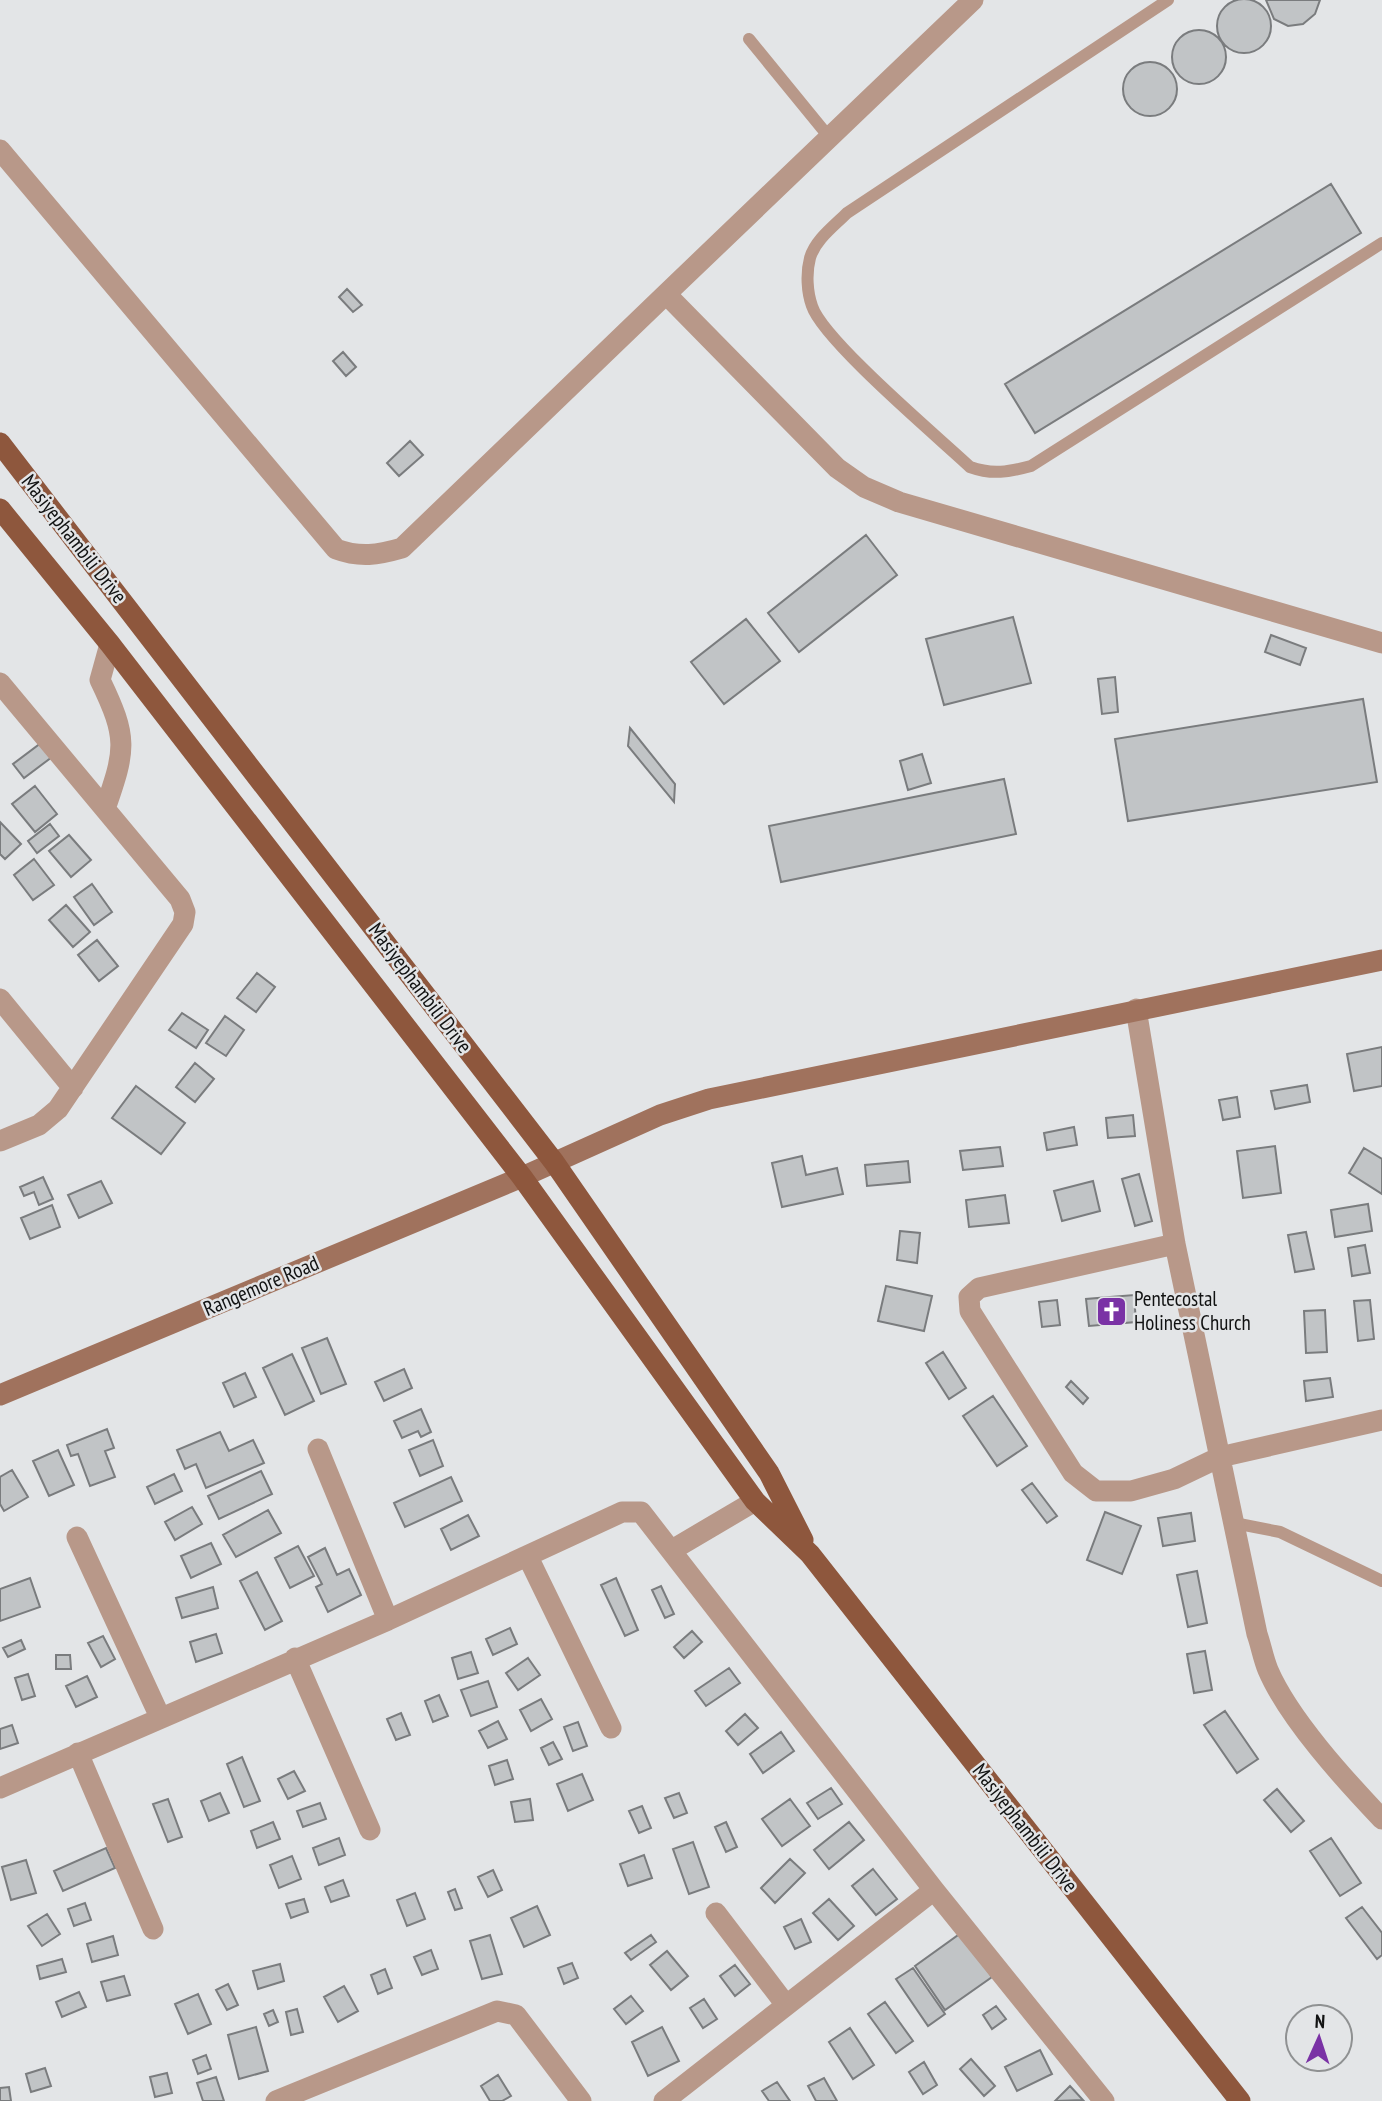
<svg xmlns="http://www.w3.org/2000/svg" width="1382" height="2101" font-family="'PT Sans Narrow',sans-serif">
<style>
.building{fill:#c1c4c6;stroke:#7a7c7e;stroke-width:2}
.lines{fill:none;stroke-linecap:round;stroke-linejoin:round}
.lane{stroke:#b89889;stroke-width:12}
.street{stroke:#b89889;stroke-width:21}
.secondary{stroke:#a0725d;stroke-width:21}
.primary{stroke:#8e573d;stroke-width:21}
.labels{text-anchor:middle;stroke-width:5;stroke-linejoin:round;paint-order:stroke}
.street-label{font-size:21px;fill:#111212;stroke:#e3e5e7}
.poi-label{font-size:21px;fill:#111212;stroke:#e3e5e7;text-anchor:start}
</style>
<rect width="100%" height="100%" fill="#e3e5e7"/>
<path class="building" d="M1217 26a27 27 0 1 1 54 0a27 27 0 1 1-54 0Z
M1266,0H1320L1315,14L1303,24L1288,26L1274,19Z
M1172 57a27 27 0 1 1 54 0a27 27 0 1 1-54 0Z
M1123 89a27 27 0 1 1 54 0a27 27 0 1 1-54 0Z
M1331,184L1361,233L1035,433L1005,384Z
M347,289L362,305L353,312L339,297Z
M343,352L356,367L346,376L333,361Z
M410,441L423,455L399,476L387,463Z
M866,535L897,575L799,652L768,613Z
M1013,617L1031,683L944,705L926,639Z
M746,619L780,661L724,704L691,662Z
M1271,635L1306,648L1300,665L1265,652Z
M1115,677L1118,712L1102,714L1098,679Z
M1363,699L1377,782L1128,821L1115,739Z
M630,728L675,784L674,802L628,746Z
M41,743L52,757L24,778L13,764Z
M922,754L931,783L908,790L900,761Z
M1004,779L1016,834L781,882L769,826Z
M35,786L57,814L35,832L12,804Z
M0,822L21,844L5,859L0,854Z
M50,824L59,836L37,853L28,841Z
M69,835L91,860L71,877L49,851Z
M34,859L54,885L33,900L14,875Z
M92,884L112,912L94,925L74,897Z
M66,905L90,932L73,947L49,920Z
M97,940L118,966L99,981L78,955Z
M257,973L275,987L256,1012L237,998Z
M182,1013L208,1030L196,1048L169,1030Z
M225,1016L244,1030L226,1056L206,1043Z
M1382,1047V1086L1354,1091L1347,1054Z
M195,1063L214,1079L195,1102L176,1087Z
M1307,1085L1310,1102L1275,1109L1271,1091Z
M136,1086L185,1123L161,1154L112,1118Z
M1237,1097L1240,1117L1223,1120L1219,1100Z
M1133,1115L1135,1136L1108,1138L1106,1118Z
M1074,1127L1077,1145L1047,1150L1044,1133Z
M1275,1146L1281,1193L1243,1198L1237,1151Z
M1000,1147L1003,1166L963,1170L960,1151Z
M1364,1148L1382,1159V1194L1349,1173Z
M802,1156L806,1175L837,1168L843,1194L782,1207L772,1163Z
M908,1161L910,1182L867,1186L865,1165Z
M1139,1174L1152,1221L1135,1226L1122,1179Z
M43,1177L53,1199L39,1205L34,1192L24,1196L20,1187Z
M101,1181L112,1203L79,1218L68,1195Z
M1093,1181L1100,1211L1062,1221L1054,1191Z
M1005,1195L1009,1223L969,1227L966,1200Z
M1368,1204L1372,1231L1335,1237L1331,1210Z
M52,1205L60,1227L30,1239L21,1218Z
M900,1231L920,1233L917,1263L897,1260Z
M1306,1232L1314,1269L1295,1272L1288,1235Z
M1365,1245L1370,1273L1352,1276L1348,1248Z
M886,1286L932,1296L924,1331L878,1321Z
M1134,1295L1136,1322L1089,1326L1086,1299Z
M1057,1300L1060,1325L1042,1327L1039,1302Z
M1370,1300L1374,1339L1358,1341L1354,1301Z
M1325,1310L1327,1352L1306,1353L1304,1311Z
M327,1338L346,1384L321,1394L302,1348Z
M943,1352L966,1388L949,1399L926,1363Z
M292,1354L314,1401L285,1415L263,1368Z
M404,1369L412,1388L384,1401L375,1382Z
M245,1373L256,1397L234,1407L223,1383Z
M1330,1378L1333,1397L1306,1401L1304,1381Z
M1071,1381L1088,1398L1083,1404L1066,1387Z
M993,1396L1027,1446L997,1466L963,1416Z
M421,1409L431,1432L421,1437L418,1431L402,1438L394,1421Z
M107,1429L114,1448L105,1451L115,1477L90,1486L78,1454L71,1456L67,1445Z
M220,1432L229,1451L253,1440L264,1463L206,1488L196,1464L185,1469L177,1450Z
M433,1440L443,1466L420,1476L409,1450Z
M58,1450L74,1485L49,1496L33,1461Z
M12,1470L28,1497L4,1511L0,1504V1477Z
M261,1471L272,1494L219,1519L208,1496Z
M174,1474L182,1491L155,1504L147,1487Z
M451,1477L462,1501L405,1527L394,1503Z
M1032,1483L1057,1516L1047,1523L1022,1490Z
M192,1507L202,1524L175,1540L165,1522Z
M268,1510L281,1533L236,1557L223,1535Z
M1105,1512L1141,1526L1122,1574L1087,1560Z
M1191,1513L1195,1541L1163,1546L1158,1518Z
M468,1515L479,1536L451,1550L441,1529Z
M211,1543L221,1564L191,1578L181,1556Z
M298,1546L314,1576L290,1588L275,1558Z
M325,1548L337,1575L349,1569L361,1595L328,1612L316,1587L322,1584L308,1557Z
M1197,1571L1207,1623L1188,1627L1177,1575Z
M257,1572L282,1621L265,1630L240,1581Z
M30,1578L40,1607L0,1621V1589Z
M616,1578L638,1630L625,1636L601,1585Z
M661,1586L674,1614L665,1618L652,1590Z
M213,1587L218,1608L182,1618L176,1598Z
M510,1628L517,1644L493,1655L486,1639Z
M692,1631L702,1642L684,1658L674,1647Z
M216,1634L222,1653L196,1662L190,1642Z
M103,1636L115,1659L101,1667L88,1643Z
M21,1640L25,1649L8,1657L3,1648Z
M1205,1651L1212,1690L1194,1693L1187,1654Z
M471,1652L478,1673L458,1679L452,1658Z
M56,1655H70L71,1669H56Z
M528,1658L540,1675L518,1690L506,1673Z
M729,1668L740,1683L706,1706L695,1691Z
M28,1674L35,1696L22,1700L15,1678Z
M87,1676L97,1697L76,1707L66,1686Z
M488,1681L497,1707L471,1716L461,1690Z
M439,1695L448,1716L433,1722L425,1701Z
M541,1699L552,1719L531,1731L520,1710Z
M1225,1711L1258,1759L1237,1773L1204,1725Z
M401,1713L410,1735L396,1740L387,1719Z
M745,1714L758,1728L738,1745L726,1731Z
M498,1721L507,1739L488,1748L479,1731Z
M578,1722L587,1746L573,1751L564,1727Z
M12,1725L18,1743L0,1749V1729Z
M781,1732L794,1751L763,1773L750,1754Z
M553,1742L562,1759L549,1765L541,1748Z
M242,1757L260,1801L244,1807L227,1764Z
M507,1760L513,1779L495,1785L489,1766Z
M294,1771L305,1791L288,1799L278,1779Z
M582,1774L593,1800L568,1811L557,1784Z
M831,1788L842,1804L818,1819L807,1803Z
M1277,1789L1304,1821L1291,1832L1264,1800Z
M220,1793L229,1813L209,1821L201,1801Z
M679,1793L687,1813L674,1818L665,1798Z
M168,1799L182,1837L168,1842L153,1804Z
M530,1799L533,1820L515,1822L511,1802Z
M790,1799L810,1826L782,1846L762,1819Z
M320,1803L326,1819L303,1827L297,1811Z
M642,1806L651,1828L639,1833L629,1811Z
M273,1822L280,1839L257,1848L251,1831Z
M726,1822L737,1847L726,1852L715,1827Z
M849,1822L864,1840L829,1869L814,1850Z
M339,1838L345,1855L319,1865L313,1848Z
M1331,1838L1361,1883L1340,1896L1310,1851Z
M693,1842L709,1887L689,1894L673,1849Z
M106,1848L115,1868L63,1891L54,1871Z
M644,1855L652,1878L628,1886L620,1864Z
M292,1856L301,1879L279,1888L270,1865Z
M790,1859L805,1873L775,1903L761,1888Z
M26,1860L36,1893L11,1900L2,1867Z
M873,1869L897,1899L876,1915L852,1886Z
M493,1870L502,1890L488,1897L478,1877Z
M343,1880L349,1896L331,1902L325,1887Z
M455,1889L462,1908L455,1910L448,1892Z
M415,1893L425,1919L407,1926L397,1900Z
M304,1899L308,1912L291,1918L286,1904Z
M829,1899L854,1926L838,1940L813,1913Z
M85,1903L91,1920L74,1926L68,1909Z
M537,1906L550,1935L524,1947L511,1918Z
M1362,1907L1382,1933V1955L1377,1959L1346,1918Z
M47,1914L60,1934L42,1946L28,1926Z
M801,1919L811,1942L795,1949L784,1927Z
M961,1933L992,1977L945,2010L915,1966Z
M490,1935L502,1974L482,1979L470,1941Z
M651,1935L656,1942L631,1960L625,1953Z
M113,1936L118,1955L92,1962L87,1944Z
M431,1950L438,1969L422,1975L414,1957Z
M667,1951L688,1976L671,1990L650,1965Z
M62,1959L66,1972L40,1979L37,1966Z
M572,1963L578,1978L564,1984L558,1968Z
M280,1964L284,1981L258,1989L253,1971Z
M735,1965L750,1984L735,1996L720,1976Z
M913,1968L945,2014L928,2026L896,1979Z
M385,1969L392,1988L378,1994L371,1975Z
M124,1976L130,1995L107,2001L101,1982Z
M228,1984L238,2005L227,2010L216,1990Z
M344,1986L358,2011L338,2022L324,1997Z
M79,1992L86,2007L62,2017L56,2002Z
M198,1994L211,2024L188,2034L175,2004Z
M631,1996L643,2011L626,2024L614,2009Z
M704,1999L717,2019L703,2028L690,2008Z
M885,2002L913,2041L896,2053L868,2014Z
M996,2006L1006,2019L992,2029L983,2015Z
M297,2009L303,2032L291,2035L286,2012Z
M273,2010L278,2022L269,2026L264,2014Z
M256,2027L268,2071L239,2079L228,2035Z
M662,2027L679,2061L648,2076L632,2042Z
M850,2028L874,2065L853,2079L829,2042Z
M1040,2050L1052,2074L1017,2091L1005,2067Z
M206,2055L211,2069L198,2074L193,2060Z
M971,2059L995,2086L984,2096L960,2069Z
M924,2062L937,2085L923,2094L909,2072Z
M45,2068L51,2086L31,2092L26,2074Z
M167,2073L172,2093L155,2097L150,2077Z
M498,2075L511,2096L502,2101H490L481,2086Z
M216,2077L224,2101H203L197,2083Z
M824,2078L837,2101H816L808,2086Z
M777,2082L790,2101H769L762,2091Z
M1070,2086L1083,2100L1055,2101Z
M9,2087L11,2101H0V2088Z"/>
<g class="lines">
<path class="lane" d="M1168,0L847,213C834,226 815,240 810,258C806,273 807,292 812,306C823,340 938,437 970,467C992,475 1009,472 1031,466L1382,243
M749,39L829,137
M1234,1523L1280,1532L1382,1581"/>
<path class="street" d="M0,150L336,549C360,558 378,555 402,548L666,294L837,468L864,487L899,502L1382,643
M666,294L973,0
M0,683L180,899L185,912L183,924L58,1109L39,1125L0,1141
M105,809C126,749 128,738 100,680L110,644
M0,999L73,1088
M1136,1009L1175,1244L1257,1634C1261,1645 1263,1658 1268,1670C1289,1719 1345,1780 1382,1819
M1175,1244L979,1288L969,1297L970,1311L1073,1473L1096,1491H1131L1174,1479L1220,1457L1382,1420
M318,1449L388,1620
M77,1537L160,1717
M672,1550L755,1501
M528,1557L611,1728
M295,1658L370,1830
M78,1753L153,1929
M0,1788L388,1620L622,1512H641L934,1890L1104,2101
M716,1913L786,2005
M276,2101L497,2011L516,2015L581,2101
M664,2101L934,1890"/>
<path class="secondary" d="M0,1395L522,1177L660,1115L709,1099L1382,960"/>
<path class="primary" d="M0,443L554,1162L769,1473L803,1540
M0,509L110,644L522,1177L755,1501L810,1554L1240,2101"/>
</g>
<defs>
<symbol id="church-square" viewBox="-11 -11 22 22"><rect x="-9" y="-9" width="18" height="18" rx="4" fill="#7a32a5" stroke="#e3e5e7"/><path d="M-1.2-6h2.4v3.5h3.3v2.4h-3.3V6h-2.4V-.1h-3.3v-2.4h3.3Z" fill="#fff"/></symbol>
</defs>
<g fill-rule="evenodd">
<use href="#church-square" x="1094" y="1294" width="35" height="35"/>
</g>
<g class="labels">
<g class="street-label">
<text transform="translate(74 539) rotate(52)" y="7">Masiyephambili Drive</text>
<text transform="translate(420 988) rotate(53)" y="7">Masiyephambili Drive</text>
<text transform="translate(261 1286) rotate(-23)" y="7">Rangemore Road</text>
<text transform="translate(1025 1828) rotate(52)" y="7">Masiyephambili Drive</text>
</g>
<g class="poi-label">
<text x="1134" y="1306">Pentecostal<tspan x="1134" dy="24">Holiness Church</tspan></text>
</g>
</g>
<g transform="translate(1319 2038) rotate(3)"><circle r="33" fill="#e3e5e7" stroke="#8f9192" stroke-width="2"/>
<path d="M0-5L12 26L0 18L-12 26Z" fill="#7a32a5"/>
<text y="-10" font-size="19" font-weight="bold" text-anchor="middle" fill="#111212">N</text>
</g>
</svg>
